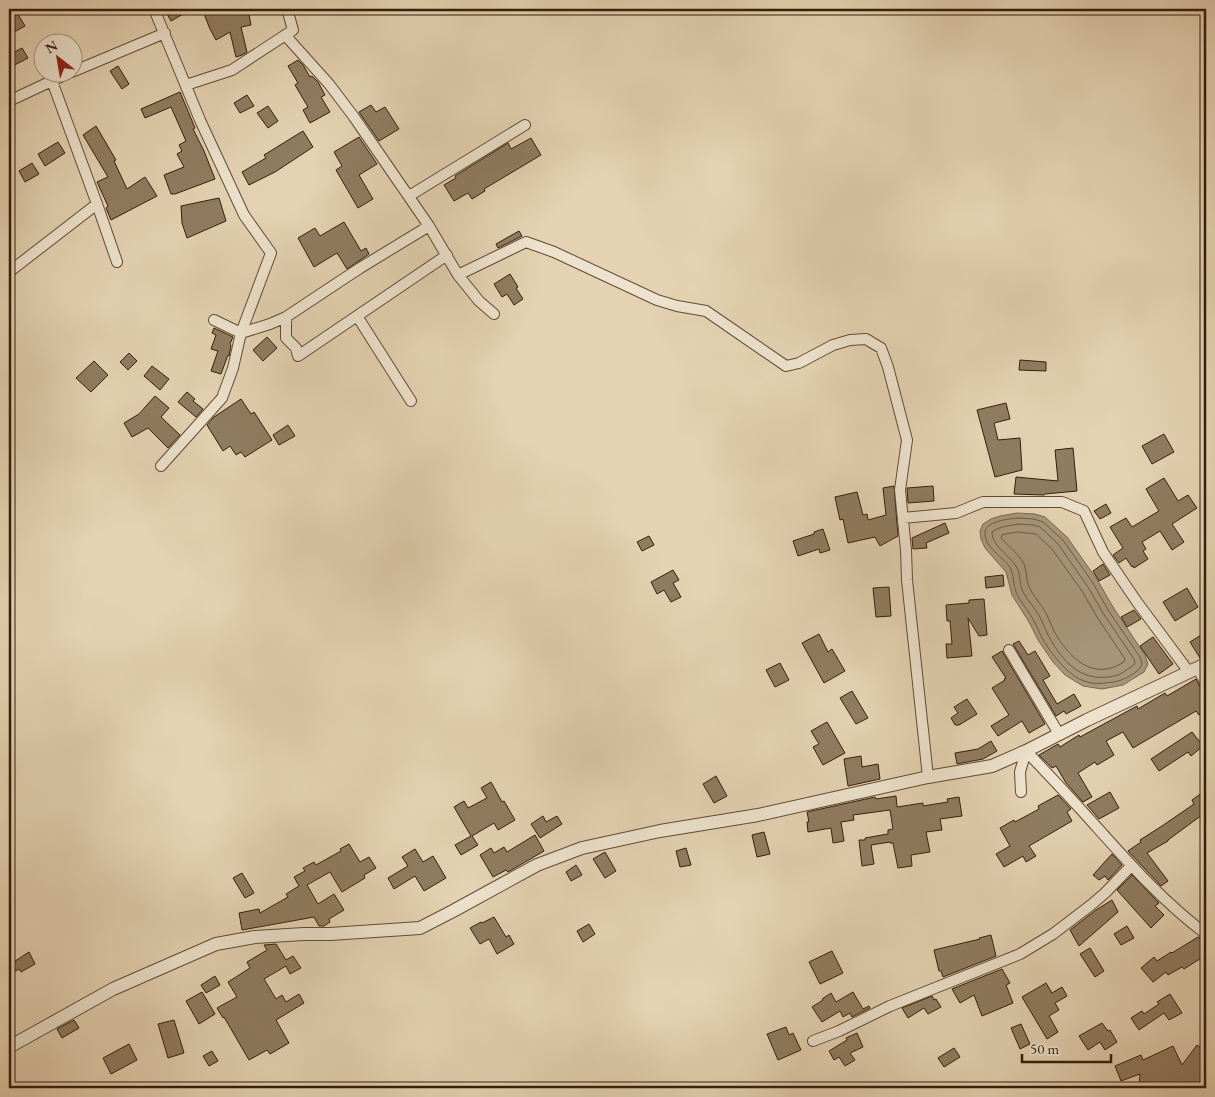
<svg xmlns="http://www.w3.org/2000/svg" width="1215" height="1097" font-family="'EB Garamond',serif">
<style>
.water{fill:#a89579;stroke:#7a654d}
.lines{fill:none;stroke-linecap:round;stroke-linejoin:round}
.shore{stroke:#6e5a42;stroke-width:1}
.building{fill:#907c61;stroke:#341e0a}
.minor-casing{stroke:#604b34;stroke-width:12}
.tertiary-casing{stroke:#604b34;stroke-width:14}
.minor{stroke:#ede2cd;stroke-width:10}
.tertiary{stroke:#ede2cd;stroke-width:12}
</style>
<rect width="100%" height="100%" fill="#e4d2b2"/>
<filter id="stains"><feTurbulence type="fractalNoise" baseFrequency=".004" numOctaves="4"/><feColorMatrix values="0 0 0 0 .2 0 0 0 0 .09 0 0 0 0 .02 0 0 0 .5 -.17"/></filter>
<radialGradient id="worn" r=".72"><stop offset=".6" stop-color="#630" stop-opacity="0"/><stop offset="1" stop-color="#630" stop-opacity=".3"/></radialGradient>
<path class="water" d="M1017,513L1035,514L1045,517L1067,537L1098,581L1113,607L1145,655L1148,664L1144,672L1123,685L1102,689L1083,686L1065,675L1053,662L1038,640L1029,622L1012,595L1006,572L985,548L981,539L980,531L983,524L991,519L1000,516Z"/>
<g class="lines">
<path class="shore" d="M1018,518L1034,519L1043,522L1063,540L1093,583L1108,610L1140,657L1142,664C1139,673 1124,680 1114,682C1105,683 1094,685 1084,681C1067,675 1051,653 1042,638C1039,632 1037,626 1034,621C1029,611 1020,602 1016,592C1013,585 1014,576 1011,569C1004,557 984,548 985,532C986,521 1009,519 1018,518Z
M1018,524L1033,525L1040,527L1058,544L1088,587L1103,613L1134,659L1135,663L1134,665C1129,668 1123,673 1118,675C1083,685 1063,663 1048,635C1045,629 1043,623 1040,617C1035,608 1028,601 1023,592C1019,584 1021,573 1016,566C1009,555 992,546 992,532C1000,526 1009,526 1018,524Z
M1018,532L1036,534L1052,549L1082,591L1097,617L1125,659L1124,662C1093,682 1069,658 1054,631C1051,625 1049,619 1046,613C1041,604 1033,596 1029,587C1026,580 1027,572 1024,564C1019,554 1008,546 1001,538L1002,535Z"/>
</g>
<path class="building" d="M172,9H192L171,21L166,12Z
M202,9H248L251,25L241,27L247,52L242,55L236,57L230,32L216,40L210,29Z
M16,11L25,26L9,35V15Z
M22,48L28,58L9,68V55Z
M298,60L303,65L310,77L312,76L318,82L325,95L321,97L330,112L310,123L303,110L308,107L295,85L298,83L288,66Z
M118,66L129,84L122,89L110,71Z
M180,92L195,128L193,129L204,151L215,179L175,194H171L164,175L184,167L177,154L182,151L179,145L186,141L171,107L145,118L141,109Z
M247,95L254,106L240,113L234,103Z
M371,105L376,112L385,107L399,129L379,141L359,112Z
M268,106L278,121L268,128L257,113Z
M96,126L116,160L114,161L127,189L145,177L157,196L111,220L106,208L108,206L97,182L108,177L83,135Z
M303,131L313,147L275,172L249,185L242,172L266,158L264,155Z
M359,137L377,164L359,175L373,199L358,208L336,170L342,166L334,152Z
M531,138L541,155L484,189L485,191L472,199L468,193L454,201L444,185L456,178L455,176L508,143L511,149Z
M58,142L65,153L45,166L38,154Z
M32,163L39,174L25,182L19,171Z
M219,198L226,221L187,238L182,223L181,206Z
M344,222L361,251L366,248L369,254L347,269L337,253L314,267L298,238L315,228L320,236Z
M519,231L522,236L498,248L496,244Z
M510,274L518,287L516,288L523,299L514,305L507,294L502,297L494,284Z
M214,328L233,337L230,344L231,345L229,356L228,355L221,374L211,371L218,351L211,349L216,335L212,333Z
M267,337L277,348L263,361L253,350Z
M129,353L137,361L128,370L120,362Z
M1020,360L1046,362V371L1019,370Z
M94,361L108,375L91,392L76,378Z
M152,366L169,379L160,390L144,376Z
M187,392L195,399L193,401L203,409L196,417L178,402Z
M155,396L169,408L161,417L180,435L168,448L148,428L132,437L124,423L139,414Z
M241,399L251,414L254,412L272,440L245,457L241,452L236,455L230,446L223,451L207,425L214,417Z
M1006,403L1010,419L994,423L998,440L1020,438L1022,470L995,477L977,410Z
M288,425L295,436L279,445L273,435Z
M1164,434L1174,452L1152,464L1142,446Z
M1073,448L1077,491L1045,494L1044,495L1014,494L1016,477L1058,481L1055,450Z
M1164,478L1178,501L1188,495L1197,508L1172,524L1184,542L1172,550L1160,531L1142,542L1146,549L1143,551L1148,559L1134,568L1133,566L1132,567L1126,558L1119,563L1113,555L1123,548L1110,527L1126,518L1132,527L1159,511L1146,489Z
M894,486L898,536L880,546L875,537L848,543L843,519L840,520L835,497L857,492L863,515L867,514L868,520L886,515L883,488Z
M933,486L934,501L908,503L907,488Z
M1106,504L1111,513L1100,519L1094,511Z
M945,523L949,533L926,543L927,548L913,549L912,538Z
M823,529L830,550L820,553L819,549L798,556L793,541L814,534V532Z
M649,536L654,545L642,551L637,542Z
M1103,564L1110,575L1099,581L1093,571Z
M673,570L679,580L673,583L681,597L671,602L664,590L657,594L651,582Z
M1003,575L1004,586L986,588L985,577Z
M889,587L891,616L876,617L873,588Z
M1187,588L1198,607L1175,621L1163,602Z
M984,599L987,635L979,636L968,618L972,656L947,658L946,644H952L950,621H947L946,605L969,603V600Z
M1134,610L1141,619L1127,627L1121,617Z
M1206,632V655L1200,658L1190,642Z
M819,634L828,652L832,649L845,671L824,683L802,643Z
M1153,637L1173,664L1159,674L1140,646Z
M1019,641L1028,655L1035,651L1050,676L1043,680L1057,704L1074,694L1081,706L1066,714L1064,711L1056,716L1013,644Z
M1002,651L1045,724L1029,733L1022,721L998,736L991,726L1009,715L992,688L1005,680L1004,679L1006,678L992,657Z
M780,663L789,680L775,687L766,670Z
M1196,679L1206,698V710L1199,715L1196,711L1133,748L1123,732L1106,741L1114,755L1097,765L1095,762L1078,773L1092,797L1083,802L1066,783L1056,766L1052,768L1039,755L1058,744L1060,747L1079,735L1080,737L1137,706L1138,709L1165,693L1167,696Z
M852,691L868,718L856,724L840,698Z
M967,699L977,714L959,725H955L951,718L958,713L954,707Z
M827,722L845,753L823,765L813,747L819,744L811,731Z
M1192,732L1203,746L1191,756L1188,752L1159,771L1151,759Z
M991,741L997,751L983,759L957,764L955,753L978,749Z
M861,756L862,767L878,764L880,779L848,786L844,759Z
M716,776L727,796L714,803L703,784Z
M491,782L502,802L504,801L515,820L498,830L494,823L472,836L478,845L461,855L455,845L471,836L454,807L464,801L468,808L487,798L481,788Z
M1206,790V812L1168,840V841L1147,853L1168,881L1161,886L1128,851L1141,842L1140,840L1162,826L1194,804L1192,800Z
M1110,792L1119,808L1099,819L1087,805Z
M1058,795L1071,809L1067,812L1072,821L1029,846L1036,856L1026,862L1023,856L1004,867L996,854L1010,846L1000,828L1014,820L1015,822L1039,809L1038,806Z
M896,796L897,807L923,803V806L948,802L947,799L959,797L962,816L940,819L942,830L926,832L930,852L911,855L912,866L898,868L893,843H890V842L871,845L874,864L862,866L859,840H865V838L888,834V830L893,829L890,810L853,815L854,820L841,822L844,841L833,843L831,828L808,832L807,822H809L807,812L875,797L876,799Z
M543,816L546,822L557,816L562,824L540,838L531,824Z
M764,832L770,854L757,857L752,835Z
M535,835L544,851L508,872L506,870L493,877L480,855L491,848L494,853L504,847L507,852Z
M349,844L360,862L369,857L376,868L364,875L365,878L342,892L330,872L307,885L318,904L334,894L344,910L329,919L330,922L324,926H319L314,917L242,930L239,913L259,909L260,913L288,897L286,894L299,886L294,877L305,871L303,868L314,862L316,865L341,851L340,849Z
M686,848L691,865L680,867L676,851Z
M415,849L423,862L433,856L446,878L424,891L415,876L394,889L388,878L408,866L402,857Z
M605,852L616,871L605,878L593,859Z
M1112,854L1122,865L1108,880L1105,876L1099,880L1093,875Z
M576,865L582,875L571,881L566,872Z
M242,873L254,893L245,898L233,878Z
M1132,875L1159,903L1155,906L1164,915L1151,928L1117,890Z
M1112,900L1118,912L1079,946L1070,930L1096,910Z
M494,917L506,937L509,935L514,944L497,954L489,939L480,944L470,928L481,922L482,923Z
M589,924L595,934L583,942L577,931Z
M1127,926L1134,938L1121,945L1114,934Z
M991,935L996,956L943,977L941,971H939L934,950L980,939L979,938Z
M1198,937L1205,941L1206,943V955L1184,969L1182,967L1168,975L1166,972L1153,982L1141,968L1154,957L1157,961L1171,952L1172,953Z
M276,944L286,960L293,956L301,968L290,974L286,966L264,979L276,999L282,995L286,1002L299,994L304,1003L276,1020L289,1043L270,1054L267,1050L249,1060L224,1017L223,1018L217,1008L237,997L228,982L250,968L247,962L267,950L264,945Z
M1090,948L1104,971L1095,977L1080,954Z
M832,951L843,973L820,984L809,962Z
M29,952L35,964L21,972L19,969L9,975V965Z
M1002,969L1010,983L1006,985L1013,1003L982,1016L974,995L960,1003L952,989Z
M215,976L220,985L206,993L201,985Z
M1046,983L1052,993L1062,987L1067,996L1055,1003L1059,1010L1049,1016L1058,1032L1047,1039L1022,997Z
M202,992L215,1014L199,1024L186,1001Z
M853,992L863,1009L869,1006L870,1008L852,1017L850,1013L843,1017L840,1011L822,1022L812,1007L823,1000L822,999L831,993L836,1002Z
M1170,994L1182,1013L1169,1020L1164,1013L1139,1030L1131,1018L1142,1011L1144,1014L1159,1004L1157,1002Z
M932,996L934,1000L936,999L941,1007L928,1014L924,1008L908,1018L902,1008Z
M74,1020L79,1028L62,1038L57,1029Z
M174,1020L184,1053L168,1058L158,1024Z
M1102,1023L1108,1031L1110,1030L1117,1042L1105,1050L1100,1042L1088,1050L1079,1036Z
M1021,1024L1030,1044L1020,1049L1011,1028Z
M786,1027L789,1035L793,1033L801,1050L778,1060L767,1034Z
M857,1033L863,1047L850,1053L855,1060L845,1066L839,1057L834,1060L829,1051L847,1040L846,1038Z
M129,1044L137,1060L111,1074L103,1058Z
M1197,1045L1206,1052V1084L1203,1088H1139L1140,1074L1121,1081L1115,1066L1141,1055L1143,1060L1173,1046L1182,1065Z
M954,1048L960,1057L944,1067L938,1058Z
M212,1051L218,1061L209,1066L203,1056Z"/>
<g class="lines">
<defs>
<path id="minor" d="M154,9L200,120L244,215L271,253L241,333L233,368L222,398L161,466
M285,35L329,84L354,117L429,226
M72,72L165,33
M186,85L232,70L293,30L287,9
M9,101L71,72
M409,196L525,125
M97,204L117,262
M9,272L97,204L52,81
M458,275L526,242L554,252L657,300L677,306L706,311L786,366L799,363L833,345L850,340L866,339L881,348L888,367L907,440L900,490L906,550L907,580L928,777
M357,316L411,401
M286,317V338L296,348L298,356L447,255
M214,320L241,333L270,324L286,317L360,268L429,226L458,275L479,301L494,314
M903,518L956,513L983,502H1062L1084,511L1103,552L1137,602L1189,672
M1009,650L1059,734
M1197,668L1206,683
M1021,792L1020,772L1026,751C1046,772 1065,792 1084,813C1122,855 1160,900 1206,934
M813,1041L839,1031L890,1006L1020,954L1053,934L1091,905L1105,893L1131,866"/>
<path id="tertiary" d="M9,1047L113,989L216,944L255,937L304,934H330L420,928L453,911L537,865L582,848L660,831L758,815L928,777L992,766L1026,751L1087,720L1206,664"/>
</defs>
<use href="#minor" class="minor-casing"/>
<use href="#tertiary" class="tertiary-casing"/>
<use href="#minor" class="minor"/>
<use href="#tertiary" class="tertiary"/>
</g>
<rect width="1215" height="1097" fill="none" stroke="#e4d2b2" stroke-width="30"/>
<rect x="10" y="10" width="1195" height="1077" fill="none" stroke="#341e0a" stroke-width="2.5"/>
<rect x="15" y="15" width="1185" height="1067" fill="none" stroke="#341e0a"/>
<g transform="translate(58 58) rotate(329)"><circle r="24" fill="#ede2cd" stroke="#a3947f"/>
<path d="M0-4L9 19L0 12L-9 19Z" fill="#8f2418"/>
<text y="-8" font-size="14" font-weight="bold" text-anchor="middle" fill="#341e0a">N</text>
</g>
<path d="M1022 1054v8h89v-8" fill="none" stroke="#341e0a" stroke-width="2.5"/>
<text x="1030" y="1054" font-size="15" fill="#341e0a" stroke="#ede2cd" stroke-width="4" paint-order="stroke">50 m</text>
<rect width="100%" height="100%" filter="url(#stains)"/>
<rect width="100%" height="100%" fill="url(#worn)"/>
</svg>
